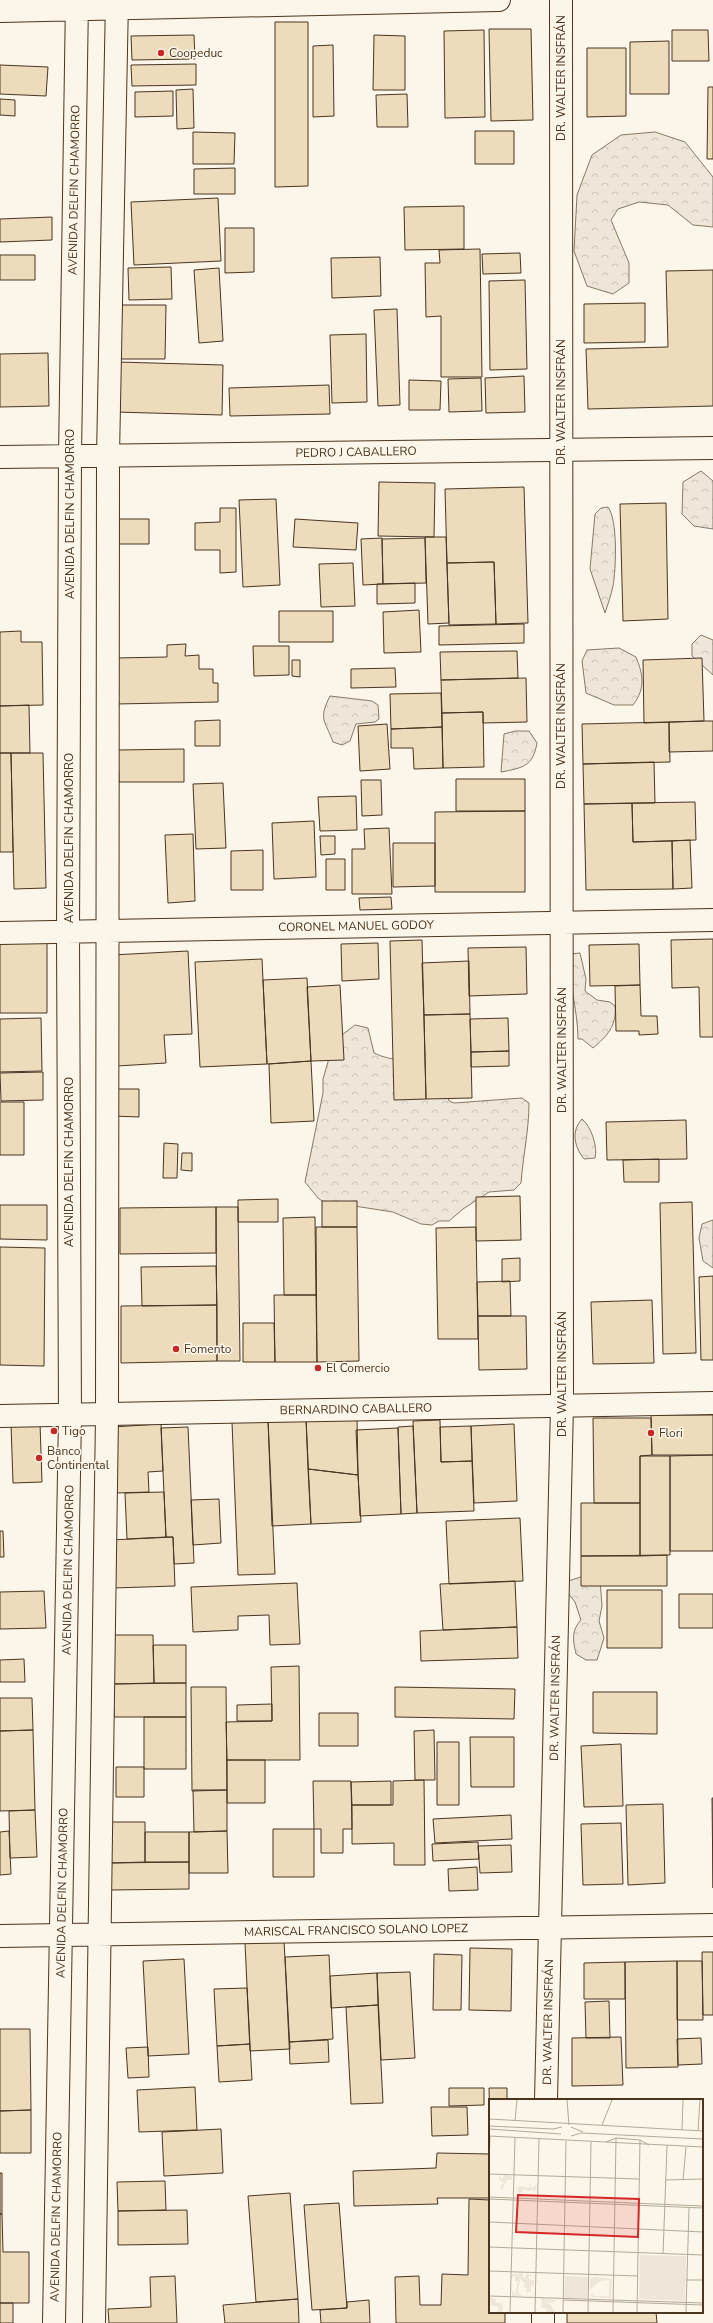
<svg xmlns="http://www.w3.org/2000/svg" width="713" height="2323" font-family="'Nunito Sans',sans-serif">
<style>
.forest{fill:url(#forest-crowns);stroke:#887966}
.building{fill:#ecdcbc;stroke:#4a3520}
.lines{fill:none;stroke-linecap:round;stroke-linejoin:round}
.street-casing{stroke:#4a3520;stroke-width:24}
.highway-casing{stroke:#4a3520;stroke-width:24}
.street{stroke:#fbf6e9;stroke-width:22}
.highway{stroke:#fbf6e9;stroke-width:22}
.poi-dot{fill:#c62828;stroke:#fbf6e9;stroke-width:1.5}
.labels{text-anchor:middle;stroke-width:3;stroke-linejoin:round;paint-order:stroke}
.poi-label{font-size:12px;fill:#4a3520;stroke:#fbf6e9;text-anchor:start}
.street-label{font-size:12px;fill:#4a3520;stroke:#fbf6e9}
.inset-road{fill:none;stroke:#b4a999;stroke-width:1}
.view{fill:#d62828;fill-opacity:0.15;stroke:#d62828;stroke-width:2}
.inset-edge{fill:none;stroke:#4a3520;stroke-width:2}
</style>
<defs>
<pattern id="forest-crowns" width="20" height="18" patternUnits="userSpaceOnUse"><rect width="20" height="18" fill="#ede6d9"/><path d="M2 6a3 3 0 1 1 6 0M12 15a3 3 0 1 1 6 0" fill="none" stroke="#cdc6ba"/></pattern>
</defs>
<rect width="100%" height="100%" fill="#fbf6e9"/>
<path class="forest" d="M655,132L685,142L713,177V227L693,225L668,205L639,202L618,209L611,220L629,263V283L613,294L587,286L574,251L577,195L592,155L621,135Z
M701,471L713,481V529L694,526L682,514L683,482Z
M608,507C618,520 616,569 613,586C611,595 608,604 605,613L590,569L595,514L601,508Z
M701,635L713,640V675L692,656V644Z
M619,648L636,657C643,674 646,688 633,705H614L586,693L582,661L587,650Z
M330,696L372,701L378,705L379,719L375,722L356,724L350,741L342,745L333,742C325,720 318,720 330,696Z
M515,731H529L537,743C533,766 523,768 501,772L504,734Z
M580,953L586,979L585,991L597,1000L610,1002L615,1006C617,1026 607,1036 593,1048L582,1039H578C578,1010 568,983 570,954Z
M355,1025L368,1028L374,1053C392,1062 415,1061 436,1060L449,1101L454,1103L522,1098L529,1103C529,1130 523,1156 521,1183L514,1190L489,1192L463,1209L449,1221H439L432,1225L421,1224L393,1212L322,1201L318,1198L305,1182L323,1093V1079L334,1041Z
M582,1119C591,1126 598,1147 595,1158L584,1159C574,1146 571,1131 582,1119Z
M713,1220V1268L703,1261L699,1238L702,1224Z
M584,1576L600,1580L602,1606L599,1621L604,1638L597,1660H586L576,1654C573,1640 571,1631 581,1620L575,1602L567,1592L568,1581Z"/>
<path class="building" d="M275,22H308V186L275,187Z
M489,29H531L533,120L491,121Z
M484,30L485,117L445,118L444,31Z
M672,30H708L709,61H672Z
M194,35L195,59L132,60L131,36Z
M374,35L405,36V90H373Z
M669,41V94H630V42Z
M333,45L334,116L313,117V46Z
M587,48H626V116L587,117Z
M196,64V85L132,86L131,65Z
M0,65L48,67L46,96L0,94Z
M708,87H713V159H707Z
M193,89L194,128L177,129L176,90Z
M173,91V116L135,117V92Z
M407,94L408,127H377L376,95Z
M0,99L15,100V116L0,115Z
M475,131H514V164H475Z
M193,132L235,133L234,164H193Z
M235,168V194H194V169Z
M218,198L221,261L134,265L131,202Z
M464,206V249L405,250L404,207Z
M52,217V240L0,242V219Z
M225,228H254V272L225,273Z
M480,249L482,377H441V316L426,317L425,263H440L439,250Z
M520,253L521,273L483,274L482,254Z
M0,255H35V280H0Z
M380,257L381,296L332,298L331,258Z
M171,267L172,299L129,300L128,268Z
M219,268L223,341L199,343L194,270Z
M713,270V406L588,409L586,349L668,347L666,271Z
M525,280L527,369L490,370L489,281Z
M645,303V342L584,343V304Z
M121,305H166L165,359H121Z
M397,309L400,405L378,406L374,310Z
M366,334L367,402L332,403L330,335Z
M48,353L49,406L0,407V354Z
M117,362L223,365L222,415L115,412Z
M524,376L525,412L486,413L485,378Z
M481,378L482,411L449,412L448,379Z
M409,380L441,381L440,410H409Z
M329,385L330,414L230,416L229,388Z
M379,482L435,483L434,537L378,536Z
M524,487L528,623L496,624L494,562L447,563L445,489Z
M276,499L280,585L243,587L239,500Z
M666,503L668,619L623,621L620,504Z
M220,508H236V572L220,573V550H195V523L220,522Z
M118,519H149V544H118Z
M295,519L358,523L356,550L293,547Z
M425,537H446L449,623L428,624Z
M382,538L383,584L363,585L361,539Z
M425,538L426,583L383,584L382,539Z
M494,562L496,624L449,625L447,563Z
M353,563L355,606L321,607L319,564Z
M415,583V603L377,604V584Z
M419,610L421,652L384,653L383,612Z
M279,611H333V642H279Z
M524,624V643L439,645V626Z
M21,631V642H42L43,705L0,706V632Z
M186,644L185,656L199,655V669H213V683H218V702L116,704L115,658L167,657V645Z
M253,646H289V675L254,676Z
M517,651L518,678L441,680L440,652Z
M702,658L704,721L644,723L643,660Z
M292,660H300V677L292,676Z
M395,668L396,687L351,688V669Z
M526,678L527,722L483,723V712L442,713L441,680Z
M441,693L442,727L391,729L390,694Z
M29,705L30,753H0V706Z
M483,712L484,767L443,768L442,713Z
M220,720V746H195V721Z
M704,721H713V751L669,752V722Z
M669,722L670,762L583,764L582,724Z
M387,724L390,769L360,771L358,726Z
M442,727L443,768L414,769L413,748H391V729Z
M184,749V782H119L118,750Z
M0,753H11L13,852H0Z
M11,753H43L46,888L14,889Z
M654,762L655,803L584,804L583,764Z
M456,779H525V811H456Z
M361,780H381L382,815L362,816Z
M223,783L226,848L196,849L193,784Z
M356,796L357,830L320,831L318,797Z
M695,802L696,840L633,842L632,803Z
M632,803L633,842L672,841L673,889L586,890L584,804Z
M525,811V892H435V812Z
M314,821L316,877L274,879L272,823Z
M389,828L392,894H352V849H365L364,829Z
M193,834L195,901L168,903L165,835Z
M320,836H335V854L321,855Z
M690,840L692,888L673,889L672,841Z
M393,843H435V886L393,887Z
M263,850V890H231V851Z
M326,859H345V890H326Z
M391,897L392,909L360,910L359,898Z
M0,939H47V1013H0Z
M713,939V1037H700L699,987L672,988L671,940Z
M422,940L426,1099L394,1100L390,941Z
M378,943L379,979L342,981L341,944Z
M639,944L640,985L590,986L589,945Z
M526,947L527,994L469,996L468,948Z
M188,951L192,1034L164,1035L166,1063L117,1066L112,955Z
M262,959L267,1064L200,1067L195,962Z
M469,961L470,1014L424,1015L422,963Z
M307,978L311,1061L267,1064L263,980Z
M340,985L344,1060L311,1061L307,987Z
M640,985L641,1016H657L658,1034L639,1035V1031H616L615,986Z
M470,1014L472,1098L426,1099L424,1015Z
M41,1018L42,1071L0,1072V1019Z
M508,1018L509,1051L471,1052L470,1019Z
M509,1051V1066L471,1067V1052Z
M311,1061L314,1121L271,1123L269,1064Z
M43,1072V1100L1,1101L0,1073Z
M112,1089H139V1117L112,1116Z
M0,1102H24V1155H0Z
M686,1120L687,1159L607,1160L606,1122Z
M164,1143L178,1144L177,1178H163Z
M182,1153H192V1171L181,1170Z
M659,1159V1182H624L623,1160Z
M520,1196L521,1240L476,1241V1197Z
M278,1199V1222H238V1200Z
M322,1201H357V1227H322Z
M692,1202L696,1353L663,1354L660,1203Z
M0,1205H47V1240L0,1239Z
M216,1207V1253L120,1254V1208Z
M216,1207H238L240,1361H217Z
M315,1217L316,1295H284L283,1218Z
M316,1227H357L359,1361L317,1362Z
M476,1227L478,1339H438L436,1228Z
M0,1247L45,1248L44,1366L0,1365Z
M520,1258V1281L502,1282V1259Z
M216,1266L217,1305L142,1306L141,1267Z
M713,1276V1360H701L699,1277Z
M510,1281L511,1316H478L477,1282Z
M274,1295H316L317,1362H275Z
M652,1300L654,1363L593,1364L591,1302Z
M217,1305V1361L121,1363V1306Z
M478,1316H526L527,1369L479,1370Z
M243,1323H274L275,1362H243Z
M651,1415H713V1455H652Z
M357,1416L358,1475L308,1469L306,1418Z
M593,1418H651L652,1455L640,1456V1503H594Z
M306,1419L311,1524L272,1526L268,1420Z
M268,1420L275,1574L238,1575L232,1422Z
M440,1420L441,1462L472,1461L474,1511L417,1513L413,1421Z
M40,1423L42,1482L13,1483L11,1424Z
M161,1424L163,1471L148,1472L149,1492L115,1493L112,1427Z
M514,1424L517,1501L474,1503L471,1426Z
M413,1426L417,1513L401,1514L398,1427Z
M471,1426L472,1461L441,1462L440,1427Z
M188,1427L194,1563L174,1564L173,1537H166L161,1428Z
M398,1428L401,1514L360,1516L356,1430Z
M713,1455V1551H670V1456Z
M640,1456H670V1555L640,1556Z
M308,1469L358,1475L361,1522L311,1524Z
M164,1492L166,1537L127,1539L125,1493Z
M219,1499L221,1543L193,1545L191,1500Z
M581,1503H640V1556H581Z
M520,1518L523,1581L449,1584L446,1521Z
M0,1531H3L4,1557H0Z
M173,1537L175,1586L113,1588L110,1540Z
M667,1555V1586H581V1556Z
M515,1581L517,1627L443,1630L440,1584Z
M297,1583L300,1644L270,1645L269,1615L238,1616V1630L193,1632L191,1587Z
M607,1590H662V1648H607Z
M44,1591L46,1628L0,1629V1592Z
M679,1594H713V1628H679Z
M517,1627L518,1658L421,1661L420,1631Z
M113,1635H153L154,1683L113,1684Z
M153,1645H186V1683H154Z
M24,1659L25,1682H0V1660Z
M299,1666L300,1760H227L226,1722L272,1721L271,1667Z
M186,1683V1717H114L113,1684Z
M191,1687H226L227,1790L192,1791Z
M395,1687L515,1689L514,1719L395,1717Z
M593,1692H657V1734L593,1733Z
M0,1698H32L33,1730L0,1731Z
M272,1704V1721H237V1705Z
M319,1713H358V1746H319Z
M144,1717H186V1769H144Z
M33,1730L35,1810L0,1811V1731Z
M434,1730L435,1780H415L414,1731Z
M470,1737H514V1787H471Z
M437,1742H459V1805H437Z
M621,1744L623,1806L584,1807L581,1746Z
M227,1760H265V1803H227Z
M116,1767H144V1797H116Z
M424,1780L425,1865H394V1843L352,1844V1805H393V1781Z
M313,1781H351L352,1829H343V1853H321V1829H314Z
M391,1781V1805H352L351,1782Z
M193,1790H227V1831L194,1832Z
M712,1798H713V1888Z
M663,1804L665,1883L628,1885L626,1805Z
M35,1810L37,1857L10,1858L9,1811Z
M511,1815L512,1839L435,1843L433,1819Z
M110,1822H145V1862L110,1863Z
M621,1823L623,1884L583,1885L581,1824Z
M273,1829H314V1877H273Z
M9,1831L11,1874L0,1875V1832Z
M227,1831L228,1873H189V1832Z
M145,1832H189V1862H145Z
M478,1842L479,1859L433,1861L432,1844Z
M511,1845L512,1872L480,1873L478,1846Z
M189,1862V1889L111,1890L110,1863Z
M477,1867L478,1890L449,1891L448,1869Z
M284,1941L290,2049L250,2051L245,1943Z
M470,1948L512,1949L511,2011L469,2010Z
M702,1952H713V2015H703Z
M434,1954L462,1955L461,2010H433Z
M329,1955L333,2039L289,2042L285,1957Z
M184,1959L189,2054L148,2056L143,1961Z
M677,1961H702L703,2020H677Z
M677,1961L678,2067L626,2068L625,1962Z
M625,1962V1999H584V1963Z
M410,1972L415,2058L381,2060L377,1973Z
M377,1973L378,2005L331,2008L330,1976Z
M247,1988L250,2044L217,2046L214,1989Z
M609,2001L610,2038H586L585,2002Z
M378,2005L383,2103L351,2104L346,2007Z
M0,2029H30L31,2110L0,2111Z
M621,2037L623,2085L572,2086V2038Z
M701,2038L702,2064L678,2065L677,2039Z
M328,2040L329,2062L290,2064L289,2042Z
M250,2044L252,2080L219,2082L217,2046Z
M148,2047L149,2077L128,2078L126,2048Z
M195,2087L197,2130L139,2132L137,2090Z
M449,2088H484V2105L449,2106Z
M489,2088H507V2100H490V2131Z
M431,2107H467L468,2135L432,2136Z
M31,2110V2153H0V2111Z
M221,2129L223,2173L164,2176L162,2132Z
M437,2153L490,2154V2198H437L438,2204L354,2206L353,2171L436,2168Z
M0,2173H2V2214H0Z
M165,2181L166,2210L118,2211L117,2182Z
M290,2193L298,2299L256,2302L248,2196Z
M469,2199L490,2200V2312H505V2323H396L395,2277L419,2276L420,2305H441L442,2274L468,2275Z
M339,2203L347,2308L312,2310L304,2205Z
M187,2210L188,2244L118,2245V2211Z
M0,2214H2L3,2252H29V2303H0Z
M175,2276L177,2323H109L108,2309L151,2307L150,2277Z
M298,2299L299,2323H225L223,2305Z
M369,2300L370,2323H321L320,2310L347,2308V2302Z
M0,2303H13V2323H0Z
M567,2312H656L657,2323H567Z"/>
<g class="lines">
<defs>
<path id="street" d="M0,11L499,0
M0,457L713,448
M0,933L713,920
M0,1936L713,1925
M546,2100L562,1405L561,0
M54,2323L70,1416L68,933L70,456L77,0
M94,2323L107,1415L108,456L117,0
M543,2323V2312"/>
<path id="highway" d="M0,1416L713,1403"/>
</defs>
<use href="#street" class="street-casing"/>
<use href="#highway" class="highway-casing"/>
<use href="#street" class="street"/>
<use href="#highway" class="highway"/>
</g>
<g class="poi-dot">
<circle cx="161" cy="53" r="4"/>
<circle cx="176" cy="1349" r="4"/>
<circle cx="318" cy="1368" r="4"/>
<circle cx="54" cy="1431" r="4"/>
<circle cx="651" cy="1433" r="4"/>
<circle cx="39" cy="1458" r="4"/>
</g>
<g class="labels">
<g class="poi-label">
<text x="169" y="57">Coopeduc</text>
<text x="184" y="1353">Fomento</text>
<text x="326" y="1372">El Comercio</text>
<text x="62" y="1435">Tigo</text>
<text x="659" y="1437">Flori</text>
<text x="47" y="1455">Banco<tspan x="47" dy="14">Continental</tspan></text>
</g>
<g class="street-label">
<text transform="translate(561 78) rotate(-90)" y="4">DR. WALTER INSFRÁN</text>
<text transform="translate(74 190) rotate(-89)" y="4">AVENIDA DELFIN CHAMORRO</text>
<text transform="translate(561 402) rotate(-90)" y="4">DR. WALTER INSFRÁN</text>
<text transform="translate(356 452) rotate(-1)" y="4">PEDRO J CABALLERO</text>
<text transform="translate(70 514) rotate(-90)" y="4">AVENIDA DELFIN CHAMORRO</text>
<text transform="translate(561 726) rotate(-90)" y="4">DR. WALTER INSFRÁN</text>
<text transform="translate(69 838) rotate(-90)" y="4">AVENIDA DELFIN CHAMORRO</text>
<text transform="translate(356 926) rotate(-1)" y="4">CORONEL MANUEL GODOY</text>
<text transform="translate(562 1050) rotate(-90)" y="4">DR. WALTER INSFRÁN</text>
<text transform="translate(69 1162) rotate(-90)" y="4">AVENIDA DELFIN CHAMORRO</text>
<text transform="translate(562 1374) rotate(-90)" y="4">DR. WALTER INSFRÁN</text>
<text transform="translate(356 1409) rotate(-1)" y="4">BERNARDINO CABALLERO</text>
<text transform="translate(68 1570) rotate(-89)" y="4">AVENIDA DELFIN CHAMORRO</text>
<text transform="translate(555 1698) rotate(-89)" y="4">DR. WALTER INSFRÁN</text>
<text transform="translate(62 1893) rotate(-89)" y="4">AVENIDA DELFIN CHAMORRO</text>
<text transform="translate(356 1930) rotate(-1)" y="4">MARISCAL FRANCISCO SOLANO LOPEZ</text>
<text transform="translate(548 2022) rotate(-89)" y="4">DR. WALTER INSFRÁN</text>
<text transform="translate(56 2217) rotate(-89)" y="4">AVENIDA DELFIN CHAMORRO</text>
</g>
</g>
<g transform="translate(489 2099)">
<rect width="214" height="214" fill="#fbf6e9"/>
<path d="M10,76L13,81L15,76L23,77V81H18L13,91L11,89L15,83L10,81ZM41,83L42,89L48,86L47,91L39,92L36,90L31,94L28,92L30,90H26L30,87L40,89ZM33,174L36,181L37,175L44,176L39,178L42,182L45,181V189L42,184V192L37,194L38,189L34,188L36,184L31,180L29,193L33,197L24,198L22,189L26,196L29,182H26V176L22,180L23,175ZM106,178L123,180L122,199L102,198V194L105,197H120V181L111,182L101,191V180ZM0,198L7,200L6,203L13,204L14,213H8L10,208L3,207ZM53,199L67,201L63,204L56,203L62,206L64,211L67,210L65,213H57L58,210L52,208Z" fill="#ede6d9"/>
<path d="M76,177L99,178L98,199H75Z" fill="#ede6d9"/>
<path d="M151,156L197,157L196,202L150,200Z" fill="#ede6d9"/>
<path class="inset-road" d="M78,1L80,26M0,20L214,32M26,21L28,1M113,26L123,1M0,27L64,30L73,28M82,28L94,33M0,30L72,35M193,31L194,1M209,32L211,1M0,37L214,48M82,37L92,34L214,40M117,43L127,39L151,41L160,46M0,66L1,37M0,75L150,80M176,81L214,80M194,81L197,48M0,98L214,107M0,100L214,109M0,123L214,133M0,148L214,156M174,155L178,47M0,172L149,177M197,181H214M0,197L214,204M75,201L214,206M21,213L26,39M46,213L50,40M74,213L77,42M99,213L102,43M124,213L127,39M148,213L151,41M197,213L200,109"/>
<path class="view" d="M29,96L150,100L149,138L27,133Z"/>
<rect width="214" height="214" class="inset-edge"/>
</g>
</svg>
